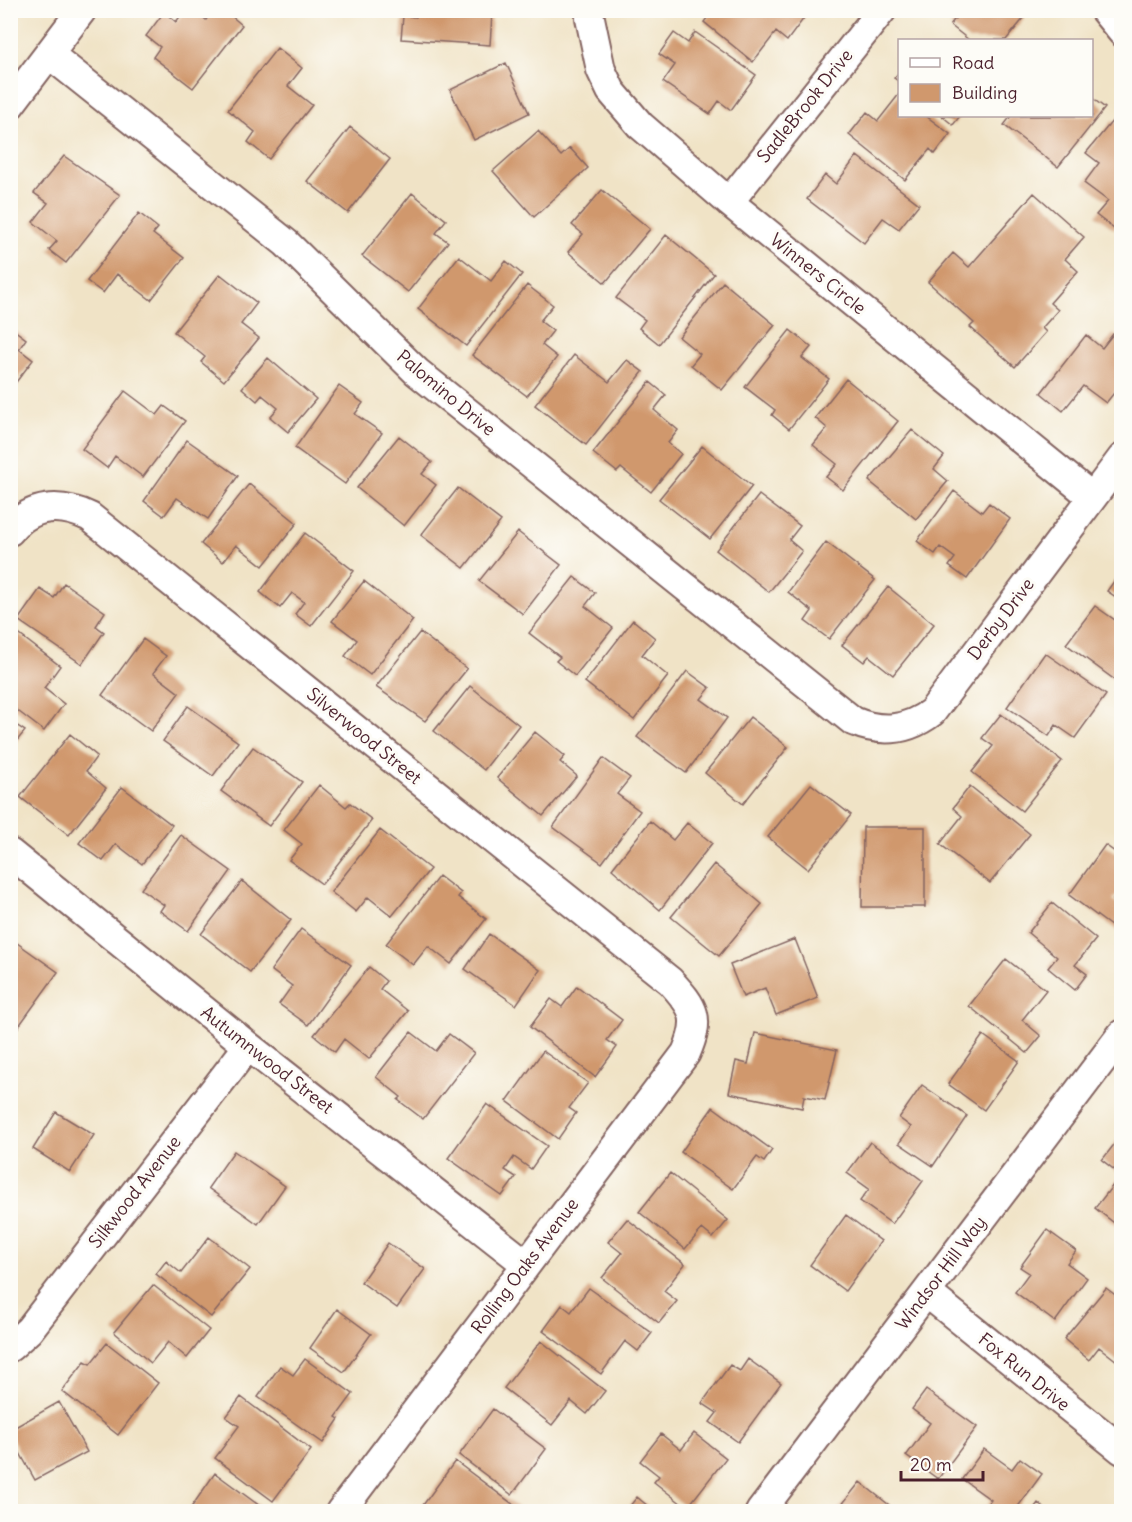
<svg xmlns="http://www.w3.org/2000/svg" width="1132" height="1522" font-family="Delius,sans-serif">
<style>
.building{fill:#d0986d}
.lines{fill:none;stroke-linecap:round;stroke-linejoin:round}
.minor-casing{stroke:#846461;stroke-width:32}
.minor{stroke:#fff;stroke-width:28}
.labels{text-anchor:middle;stroke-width:6;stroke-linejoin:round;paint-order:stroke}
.street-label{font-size:18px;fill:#4a1f2b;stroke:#fdfcf7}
</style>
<rect width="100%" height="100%" fill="#fdfcf7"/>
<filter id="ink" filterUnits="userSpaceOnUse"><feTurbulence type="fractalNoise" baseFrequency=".0167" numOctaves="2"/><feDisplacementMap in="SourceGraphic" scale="12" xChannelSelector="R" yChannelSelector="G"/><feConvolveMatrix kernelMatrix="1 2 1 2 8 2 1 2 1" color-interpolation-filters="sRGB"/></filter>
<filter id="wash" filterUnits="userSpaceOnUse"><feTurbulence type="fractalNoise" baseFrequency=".008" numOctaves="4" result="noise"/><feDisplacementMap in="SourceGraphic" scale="24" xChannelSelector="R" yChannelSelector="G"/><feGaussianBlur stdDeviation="1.35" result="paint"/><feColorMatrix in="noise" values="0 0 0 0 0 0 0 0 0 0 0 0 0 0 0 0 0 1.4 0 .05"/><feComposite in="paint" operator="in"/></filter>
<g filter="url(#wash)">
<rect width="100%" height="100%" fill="#f0e3c6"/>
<g id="blocks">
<path class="building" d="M185,10H194L206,20L213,10H224L242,25L193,88L153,57L160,47L146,36L164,12L176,22Z
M416,10H481V13L492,14L490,45L401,39L403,16L416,17Z
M713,10H794L804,18L787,41L776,32L753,62L704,22Z
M962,10H1015L1024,18L1006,40H969L950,25Z
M695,32L756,75L731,110L719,101L710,114L663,82L675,65L659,54L674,33L688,43Z
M277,48L302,68L288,86L312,105L269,159L248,142L255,132L228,110Z
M506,63L529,113L474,140L450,90Z
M900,71V82L894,78Z
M900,93V116H926L950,134L935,154L930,149L905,180L849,135L867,112L878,121Z
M1092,98L1105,108L1058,167L1004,125L1011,116H1092Z
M942,116H960L953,125Z
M1113,120L1122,127V219L1114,229L1096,215L1108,201L1084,183L1099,163L1086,153Z
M350,127L390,159L348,213L307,181Z
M538,131L561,156L570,148L588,168L534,217L493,171Z
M64,156L120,195L66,263L49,250L57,241L33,222L48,203L34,193Z
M857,156L919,204L899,229L883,218L864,243L807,199L825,175L836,184Z
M602,190L650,229L605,283L568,252L583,234L572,225Z
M412,193L446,220L436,233L448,242L408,292L362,256Z
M1034,193L1084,237L1065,259L1078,271L1050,303L1058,310L1042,328L1046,332L1015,367L970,327L974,323L928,282L953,253L969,267Z
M139,213L158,228L153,234L184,258L151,300L117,274L103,293L87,281Z
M666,235L714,274L659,344L639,328L645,320L616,298Z
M459,256L491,281L506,261L522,274L466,346L418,309Z
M220,274L257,303L241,324L259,338L224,381L201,362L205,357L174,332Z
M723,282L775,325L722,390L691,365L700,354L679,337Z
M527,285L553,305L540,321L553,331L542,345L557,357L527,396L472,355Z
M10,327L26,339L19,349L33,360L10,390Z
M790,330L811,347L802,358L829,379L789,429L772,415L775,410L745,387Z
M1113,334L1122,340V383L1106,403L1083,386L1063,411L1041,393L1086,335L1102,348Z
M574,355L609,382L627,360L643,372L586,445L535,405Z
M268,358L316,399L288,432L270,417L278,408L262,395L257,401L242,388Z
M846,379L898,421L843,490L826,477L837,464L813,445L827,428L815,418Z
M650,382L666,395L654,410L678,430L668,443L681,454L651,492L621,468L617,472L593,453Z
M339,386L363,403L355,414L382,433L345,484L295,448Z
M125,391L157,415L164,406L185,421L143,477L115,456L107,468L82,449Z
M912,430L944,456L934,469L948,481L916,519L869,481Z
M399,436L432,462L422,474L436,485L404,526L357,488Z
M187,440L238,476L208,519L177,498L164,516L144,501Z
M702,446L752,486L710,539L659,499Z
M249,484L297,523L263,566L236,545L223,562L201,544Z
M458,488L501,521L464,568L421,535Z
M954,491L982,512L989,503L1010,519L967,579L949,566L955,558L940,547L935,554L917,541Z
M759,495L800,526L789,540L802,551L769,592L716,550Z
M518,532L561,565L523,614L479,581Z
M305,533L354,571L311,626L295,614L304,602L292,593L280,608L260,592Z
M826,542L875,580L829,639L805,621L812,611L788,592Z
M1122,570V601L1107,591Z
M574,577L595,593L585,606L613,628L575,676L556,661L560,657L529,633Z
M364,581L413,620L370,675L345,656L357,640L332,621Z
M64,583L105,612L96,626L104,632L82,664L18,620L40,589L54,598Z
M888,587L934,624L893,675L869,656L864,662L842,645Z
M1095,606L1122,625V672L1115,680L1066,644Z
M633,620L655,638L642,655L668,676L634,720L585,682Z
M16,632L60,666L44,688L64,704L44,731L10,705V638Z
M420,632L467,669L425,721L376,687Z
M143,639L166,656L153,673L179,693L151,731L102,695Z
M1045,653L1106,695L1075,738L1056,725L1049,736L1007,707Z
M687,671L710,688L701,699L727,718L686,773L637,737Z
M470,686L519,725L484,770L434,731Z
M188,706L238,742L213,776L163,741Z
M1001,714L1062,761L1022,811L972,772L993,746L982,738Z
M750,717L788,747L743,804L705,773Z
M10,721L25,731L10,749Z
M535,732L565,756L560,762L577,776L543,816L497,778Z
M70,734L97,756L86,771L106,788L69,835L20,797Z
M253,747L302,782L269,826L221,791Z
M603,758L630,778L617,794L640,811L602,863L553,827Z
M811,784L851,815L808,869L768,837Z
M319,785L346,807L350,803L372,820L322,884L289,860L302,844L284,830Z
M970,786L1030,834L990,883L940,844L962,816L953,808Z
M122,787L172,825L142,864L116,844L103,861L79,843Z
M650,821L673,840L687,823L712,843L660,910L612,869Z
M863,827H925V907H862Z
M380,830L430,869L392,916L368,897L356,912L331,892Z
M181,835L231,871L188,931L160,911L164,905L141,889Z
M1105,845L1122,857V889L1113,900L1122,907L1119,932L1069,895Z
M714,864L762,904L719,956L671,917Z
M439,876L461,893L458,897L486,919L451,964L428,946L413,965L386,944Z
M242,881L291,920L250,972L201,934Z
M1052,903L1096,939L1075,965L1087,974L1075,990L1048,968L1057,957L1028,933Z
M301,929L351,965L308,1025L279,1004L292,986L271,970Z
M489,934L540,970L516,1005L465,969Z
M10,938L58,972L16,1030L10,1025Z
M795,939L818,998L776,1015L765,988L743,997L730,965Z
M1006,959L1046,990L1022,1020L1041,1036L1027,1053L969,1006Z
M369,967L386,981L380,989L408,1011L369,1059L344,1039L335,1052L314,1035Z
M577,986L622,1020L607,1040L617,1047L595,1077L530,1027L551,999L562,1007Z
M411,1032L436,1051L449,1034L474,1053L423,1119L398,1100L401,1097L376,1077Z
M755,1033L837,1050L825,1100L804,1096L802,1108L729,1093L736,1061L748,1064Z
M983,1035L1019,1061L984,1110L948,1084Z
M543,1051L588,1083L569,1108L576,1113L558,1139L507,1101Z
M922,1085L967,1116L933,1166L899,1143L911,1127L899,1118Z
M487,1104L547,1146L531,1169L514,1157L505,1170L516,1177L502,1196L448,1158Z
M713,1107L772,1150L764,1162L757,1157L733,1189L681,1152Z
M56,1112L94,1135L70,1172L33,1149Z
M1120,1137L1122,1139V1229L1095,1208L1121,1175L1102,1160Z
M870,1142L923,1181L892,1224L860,1201L869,1189L847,1173Z
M234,1151L285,1186L258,1224L208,1188Z
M670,1173L728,1220L713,1238L702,1229L685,1249L639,1212Z
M846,1215L881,1241L845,1291L810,1265Z
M627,1219L685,1264L664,1291L677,1301L659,1323L602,1278L622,1253L608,1242Z
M1047,1230L1076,1251L1067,1263L1087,1278L1055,1322L1015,1292L1029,1273L1020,1267Z
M209,1237L250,1269L211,1317L156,1274L166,1261L181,1273Z
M388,1243L425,1269L397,1308L361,1282Z
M153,1285L209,1330L187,1358L168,1342L151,1363L114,1332Z
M589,1288L652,1333L638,1351L625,1341L601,1374L543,1331L562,1305L571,1312Z
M1106,1288L1122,1300V1365L1099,1347L1089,1360L1064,1339Z
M337,1309L371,1334L344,1372L310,1348Z
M541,1341L605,1391L587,1414L571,1401L552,1425L504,1388Z
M107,1343L158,1383L118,1435L62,1391L85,1361L90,1364Z
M305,1359L353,1394L336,1417L339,1419L323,1443L258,1397L280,1366L293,1375Z
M748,1359L781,1383L738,1442L710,1422L717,1413L702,1403L730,1365L740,1371Z
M926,1390L977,1427L938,1479L906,1456L930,1423L912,1409Z
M241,1397L311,1450L273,1501L215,1458L239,1426L226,1417Z
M59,1402L87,1452L35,1480L10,1435V1430Z
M493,1409L546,1449L512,1495L459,1455Z
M694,1433L726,1458L687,1508L654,1482L659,1476L640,1461L661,1434L681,1450Z
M984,1449L1012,1469L1020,1458L1042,1474L1014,1512H989L985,1508L991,1500L962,1479Z
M455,1461L518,1508L516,1512H418Z
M215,1473L268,1512H188Z
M860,1482L898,1512H836Z
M637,1497L655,1512H625Z
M1038,1503L1049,1512H1031Z"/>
</g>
</g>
<g filter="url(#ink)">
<use href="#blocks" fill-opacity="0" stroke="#846461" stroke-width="1.5"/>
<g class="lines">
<defs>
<path id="minor" d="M1104,10L1122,32
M590,18L601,70L611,91L640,125L729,202L1092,497
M49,54L286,243L417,372L853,721C881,733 907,731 932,712L1122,458
M10,105L82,10
M729,202L882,10
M10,531C31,504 61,503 90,517L670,981C695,1008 701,1018 686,1053L340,1512
M10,853L248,1046L526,1264
M927,1293L1122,1450
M10,1347L29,1330L248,1046
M760,1512L1122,1034"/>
</defs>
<use href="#minor" class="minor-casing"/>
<use href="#minor" class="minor"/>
</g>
</g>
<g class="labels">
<g class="street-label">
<text transform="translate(805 106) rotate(-51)" y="6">SadleBrook Drive</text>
<text transform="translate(818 274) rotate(39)" y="6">Winners Circle</text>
<text transform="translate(446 393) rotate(40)" y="6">Palomino Drive</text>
<text transform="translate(1001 619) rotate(-53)" y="6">Derby Drive</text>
<text transform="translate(364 736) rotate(39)" y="6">Silverwood Street</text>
<text transform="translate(267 1060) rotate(38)" y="6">Autumnwood Street</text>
<text transform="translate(135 1192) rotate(-52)" y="6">Silkwood Avenue</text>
<text transform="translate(525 1266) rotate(-53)" y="6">Rolling Oaks Avenue</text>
<text transform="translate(941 1273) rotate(-53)" y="6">Windsor Hill Way</text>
<text transform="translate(1024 1372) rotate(39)" y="6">Fox Run Drive</text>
</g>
</g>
<rect width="1132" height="1522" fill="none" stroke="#fdfcf7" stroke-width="36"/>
<rect x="898" y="39" width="195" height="78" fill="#fdfcf7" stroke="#b5a4a5" stroke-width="1.5"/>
<rect x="910" y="58" width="30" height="9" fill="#ffffff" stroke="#b5a4a5" stroke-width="1.5"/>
<text x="952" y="69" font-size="18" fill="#4a1f2b">Road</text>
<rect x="910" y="84" width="30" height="18" fill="#d0986d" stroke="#b5a4a5" stroke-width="1.5"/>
<text x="952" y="99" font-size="18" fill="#4a1f2b">Building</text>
<path d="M901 1471v9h82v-9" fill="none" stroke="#4a1f2b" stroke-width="3"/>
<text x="910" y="1471" font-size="18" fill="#4a1f2b" stroke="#fdfcf7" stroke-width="4.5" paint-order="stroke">20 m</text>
</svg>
